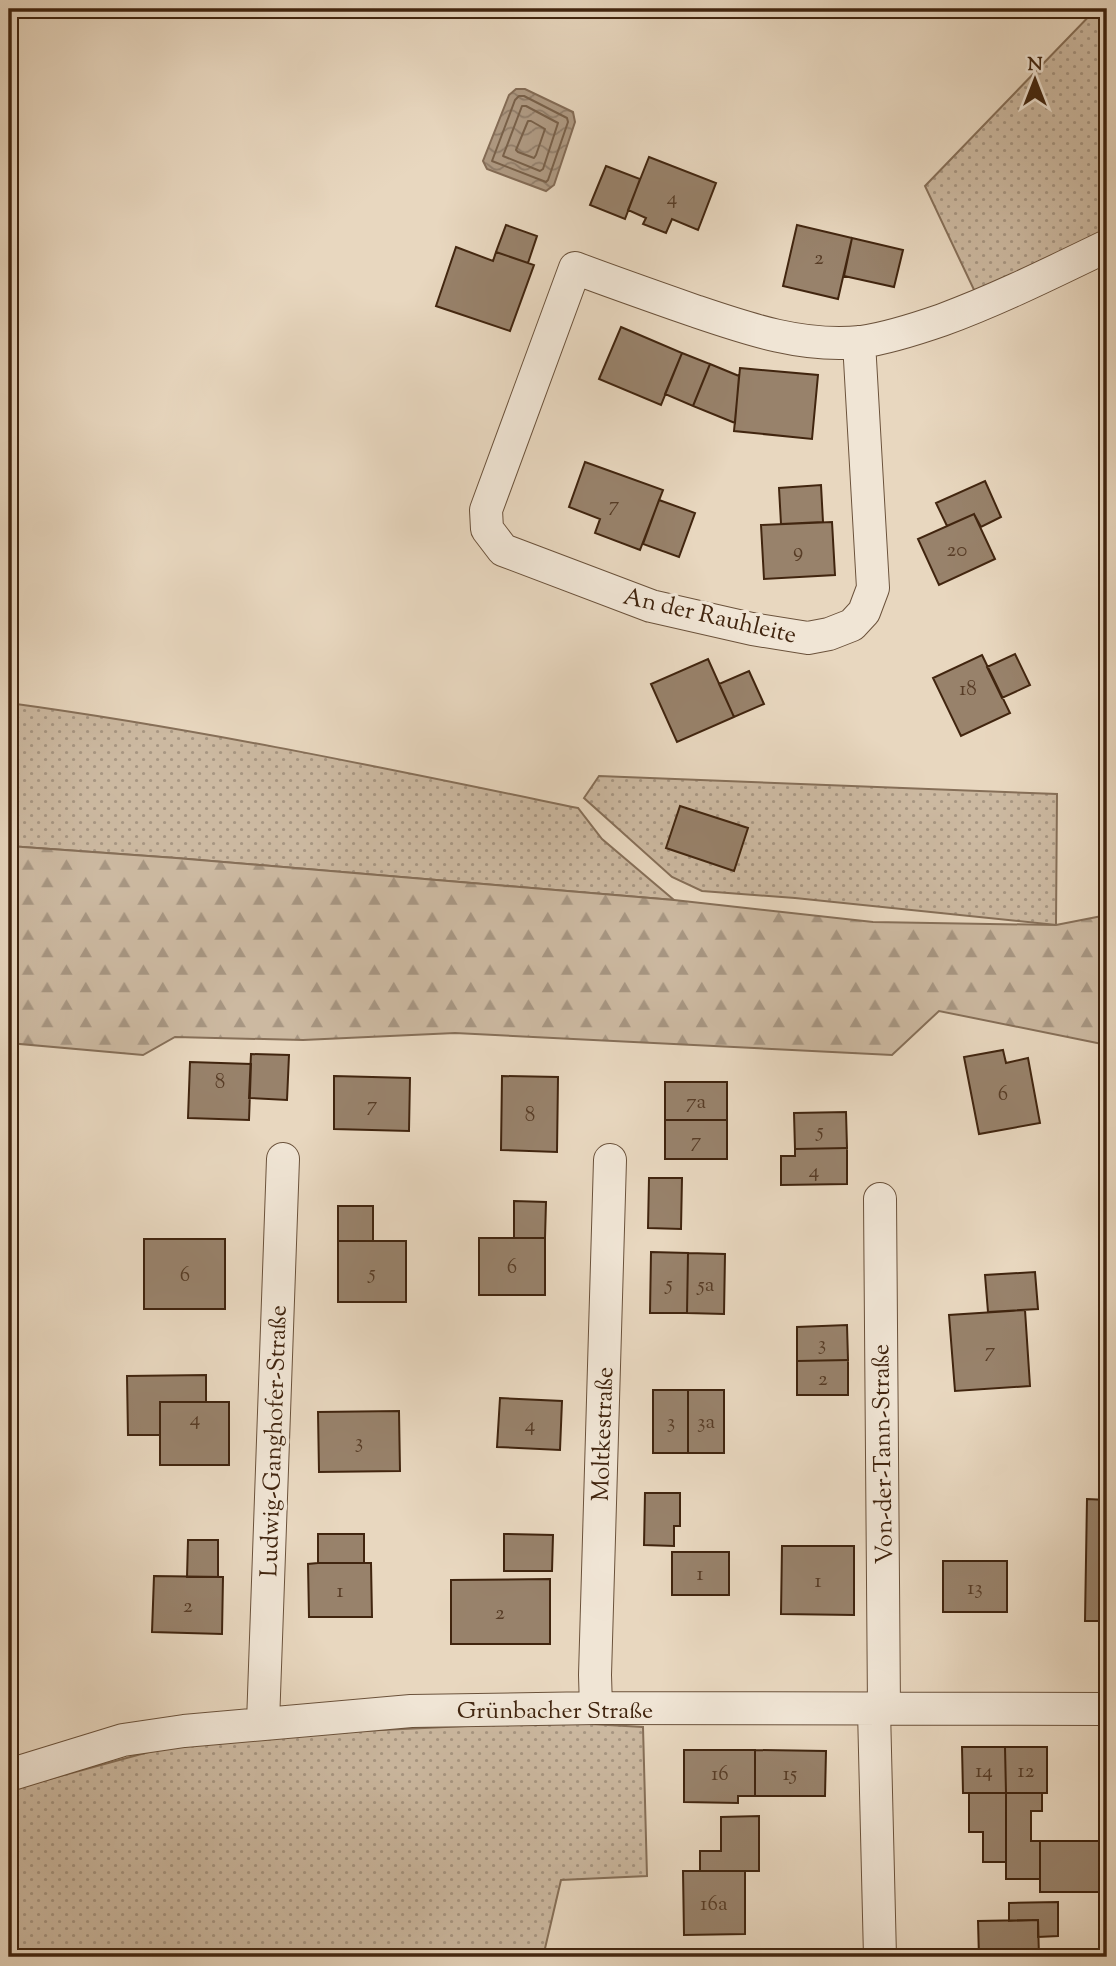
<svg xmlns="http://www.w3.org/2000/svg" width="1116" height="1966" font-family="'Sorts Mill Goudy',serif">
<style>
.grass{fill:url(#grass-dots);stroke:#866f58;stroke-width:2}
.forest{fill:url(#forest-firs);stroke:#866f58;stroke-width:2}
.water{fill:url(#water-waves);stroke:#836b55;stroke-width:2}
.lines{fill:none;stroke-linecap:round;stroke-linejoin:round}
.shore{stroke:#786049;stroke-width:2}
.building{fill:#98826b;stroke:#41250f;stroke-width:2}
.street-casing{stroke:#6b523b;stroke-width:34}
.street{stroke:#f0e5d5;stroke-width:32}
.labels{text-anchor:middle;stroke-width:7;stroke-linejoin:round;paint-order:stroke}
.number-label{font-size:21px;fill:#573c26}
.street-label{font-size:24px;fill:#41250f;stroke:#f0e5d5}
</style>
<defs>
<pattern id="grass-dots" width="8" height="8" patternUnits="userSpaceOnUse" patternTransform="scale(1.75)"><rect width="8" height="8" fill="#ccb9a1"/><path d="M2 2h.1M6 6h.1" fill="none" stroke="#a79682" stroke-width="1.8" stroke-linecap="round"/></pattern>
<pattern id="forest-firs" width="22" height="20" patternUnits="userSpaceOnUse" patternTransform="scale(1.75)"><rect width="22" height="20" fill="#ccb9a1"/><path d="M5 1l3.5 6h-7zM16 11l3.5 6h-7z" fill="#a79682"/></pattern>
<pattern id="water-waves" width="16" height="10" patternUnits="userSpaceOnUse" patternTransform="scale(1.75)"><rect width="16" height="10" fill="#af9a83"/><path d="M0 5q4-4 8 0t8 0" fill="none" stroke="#907d6a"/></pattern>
</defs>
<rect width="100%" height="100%" fill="#e8d7bf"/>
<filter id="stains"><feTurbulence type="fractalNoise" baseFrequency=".00286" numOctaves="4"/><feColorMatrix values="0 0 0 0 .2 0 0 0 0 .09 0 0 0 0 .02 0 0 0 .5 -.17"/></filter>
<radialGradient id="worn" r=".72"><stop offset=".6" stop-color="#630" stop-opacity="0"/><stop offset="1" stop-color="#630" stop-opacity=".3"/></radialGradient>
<path class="grass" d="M1096,9H1107V230L1048,262L975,292L925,186Z
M9,703C200,729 389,769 578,808L602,839L674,900L176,858L9,846Z
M599,776L1057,794L1056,925L795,898L702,891L672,877L584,798Z
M555,1722L643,1727L647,1876L561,1880L543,1957H9V1790L156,1750L274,1735Z"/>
<path class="forest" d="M9,846L176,858L674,900L873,922L1056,925L1107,915V1045L939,1011L892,1055L455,1033L303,1040L175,1037L143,1055L9,1043Z"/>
<path class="water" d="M516,89H525L573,112L575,122L554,185L546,191L487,169L483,161L509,95Z"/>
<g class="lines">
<path class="shore" d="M519,96H524L567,118L568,122L548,180L546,182L492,161L515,100Z
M522,106H526L558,123L543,169L540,171L503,156Z
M528,121H531L545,129L536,155L534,158L518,152L516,150Z"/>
</g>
<path class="building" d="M649,157L716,183L698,230L672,219L666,233L643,224L646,218L628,210Z
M606,166L640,179L625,219L590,205Z
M506,225L537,236L528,263L496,252Z
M797,225L852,238L838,299L783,286Z
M852,238L903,250L894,287L844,276Z
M456,247L493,261L496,252L534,265L510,331L436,306Z
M621,327L682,353L661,405L599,379Z
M682,353L710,364L693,406L665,394Z
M710,364L739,376L735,423L693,406Z
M740,368L818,375L812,439L734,431Z
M585,462L663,490L640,550L595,533L600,519L569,507Z
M985,481L1001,517L981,527L974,514L947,526L936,503Z
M821,485L823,522L781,524L779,488Z
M659,500L695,513L679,557L643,544Z
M974,514L995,559L939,585L918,539Z
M832,522L835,575L764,579L761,525Z
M1015,654L1030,685L1002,698L987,667Z
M982,655L1010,713L961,736L933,678Z
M708,659L734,717L677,742L651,684Z
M749,671L764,704L734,717L719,684Z
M680,806L748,828L734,871L666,848Z
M1003,1050L1006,1063L1028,1058L1040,1123L979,1134L964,1057Z
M251,1054L289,1055L287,1100L249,1098Z
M190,1062L251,1064L249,1120L188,1118Z
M334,1076L410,1078L409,1131L334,1129Z
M502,1076L558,1077L557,1152L501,1150Z
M665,1082H727V1120H665Z
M846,1112L847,1148L795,1149L794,1113Z
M665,1120H727V1159H665Z
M847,1148V1184L781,1185V1156H795V1149Z
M649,1178H682L681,1229L648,1228Z
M514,1201L546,1202L545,1238H514Z
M338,1206H373V1241H338Z
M1105,1236H1107V1294H1102Z
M479,1238H545V1295H479Z
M144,1239H225V1309H144Z
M338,1241H406V1302H338Z
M651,1252L688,1253L687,1313H650Z
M688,1253L725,1254L724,1314L687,1313Z
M1035,1272L1038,1309L988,1312L985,1275Z
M1025,1310L1030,1386L955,1391L949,1315Z
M847,1325L848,1360L797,1361V1327Z
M848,1360V1395H797V1361Z
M206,1375V1402H160V1435H128L127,1376Z
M653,1390H688V1453H653Z
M688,1390H724V1453H688Z
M500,1398L562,1401L560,1450L497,1447Z
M160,1402H229V1465H160Z
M399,1411L400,1471L319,1472L318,1412Z
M645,1493H680V1526H674V1546L644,1545Z
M1087,1499L1107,1500V1621H1085Z
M318,1534H364V1563H318Z
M504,1534L553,1535L552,1571H504Z
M188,1540H218V1577H187Z
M782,1546H854V1615L781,1614Z
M672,1552H729V1595H672Z
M943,1561H1007V1612H943Z
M318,1563H371L372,1617H309L308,1564Z
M154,1576L223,1577L222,1634L152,1632Z
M550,1579V1644H451V1580Z
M962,1747H1005L1006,1793H963Z
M1005,1747H1047V1793H1006Z
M684,1750H755V1796H738V1803L684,1802Z
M755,1750L826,1751L825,1796H755Z
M969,1793H1006V1862H983V1832H969Z
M1006,1793H1042V1811H1031V1841H1040V1879H1006Z
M759,1816V1871H700V1851H721V1817Z
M1040,1841H1107V1892H1040Z
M683,1871H745V1934L684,1935Z
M1058,1902V1936L1038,1937V1920L1009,1921V1903Z
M1038,1920L1039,1957H979L978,1921Z
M750,1955H789V1957H750Z"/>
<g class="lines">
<defs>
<path id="street" d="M859,342L873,588L864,612L852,625L829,634L808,638L752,629L651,606L503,550L487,529L486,510L575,268C615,283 655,297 695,311C748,329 803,348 861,342C889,338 916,329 942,320C999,299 1053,272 1107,246
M880,1199L884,1709
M596,1708L595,1675L610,1160
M874,1710L880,1957
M263,1723L283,1159
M9,1775L123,1740L184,1731L411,1711L596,1708L1107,1709"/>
</defs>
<use href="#street" class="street-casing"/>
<use href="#street" class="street"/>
</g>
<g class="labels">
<g class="number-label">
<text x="672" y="204">4</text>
<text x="819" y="264">2</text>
<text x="614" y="511">7</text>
<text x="957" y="556">20</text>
<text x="798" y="557">9</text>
<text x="968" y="695">18</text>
<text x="220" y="1088">8</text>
<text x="1003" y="1100">6</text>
<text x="696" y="1108">7a</text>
<text x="372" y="1111">7</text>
<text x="530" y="1121">8</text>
<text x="820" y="1137">5</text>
<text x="696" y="1147">7</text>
<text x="814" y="1177">4</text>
<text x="512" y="1273">6</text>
<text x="372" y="1279">5</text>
<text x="185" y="1281">6</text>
<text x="669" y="1290">5</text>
<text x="706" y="1291">5a</text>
<text x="822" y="1350">3</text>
<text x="990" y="1357">7</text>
<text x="823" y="1385">2</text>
<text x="195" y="1425">4</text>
<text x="671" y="1428">3</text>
<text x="706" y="1428">3a</text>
<text x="530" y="1431">4</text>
<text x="359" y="1448">3</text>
<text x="700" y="1580">1</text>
<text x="818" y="1587">1</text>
<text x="975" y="1594">13</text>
<text x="340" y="1597">1</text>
<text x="188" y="1612">2</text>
<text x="500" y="1619">2</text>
<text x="984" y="1777">14</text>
<text x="1026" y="1777">12</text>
<text x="720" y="1780">16</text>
<text x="790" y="1780">15</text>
<text x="714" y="1910">16a</text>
</g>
<g class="street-label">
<text transform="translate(710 615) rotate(13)" y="8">An der Rauhleite</text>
<text transform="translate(602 1434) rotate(-88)" y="8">Moltkestraße</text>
<text transform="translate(273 1441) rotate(-88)" y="8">Ludwig-Ganghofer-Straße</text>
<text transform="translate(882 1454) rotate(-91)" y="8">Von-der-Tann-Straße</text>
<text x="555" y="1718">Grünbacher Straße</text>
</g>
</g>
<rect width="1116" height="1966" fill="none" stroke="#e8d7bf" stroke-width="35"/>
<rect x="10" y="10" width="1095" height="1945" fill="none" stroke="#41250f" stroke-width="3.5"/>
<rect x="18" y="18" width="1081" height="1931" fill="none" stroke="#41250f" stroke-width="2"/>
<g transform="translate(1035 80)" stroke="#f0e5d5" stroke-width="5" paint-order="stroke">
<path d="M0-5L12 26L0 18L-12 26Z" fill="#41250f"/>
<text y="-10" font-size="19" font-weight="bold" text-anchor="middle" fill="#41250f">N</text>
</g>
<rect width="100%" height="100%" filter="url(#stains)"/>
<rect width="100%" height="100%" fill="url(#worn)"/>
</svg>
